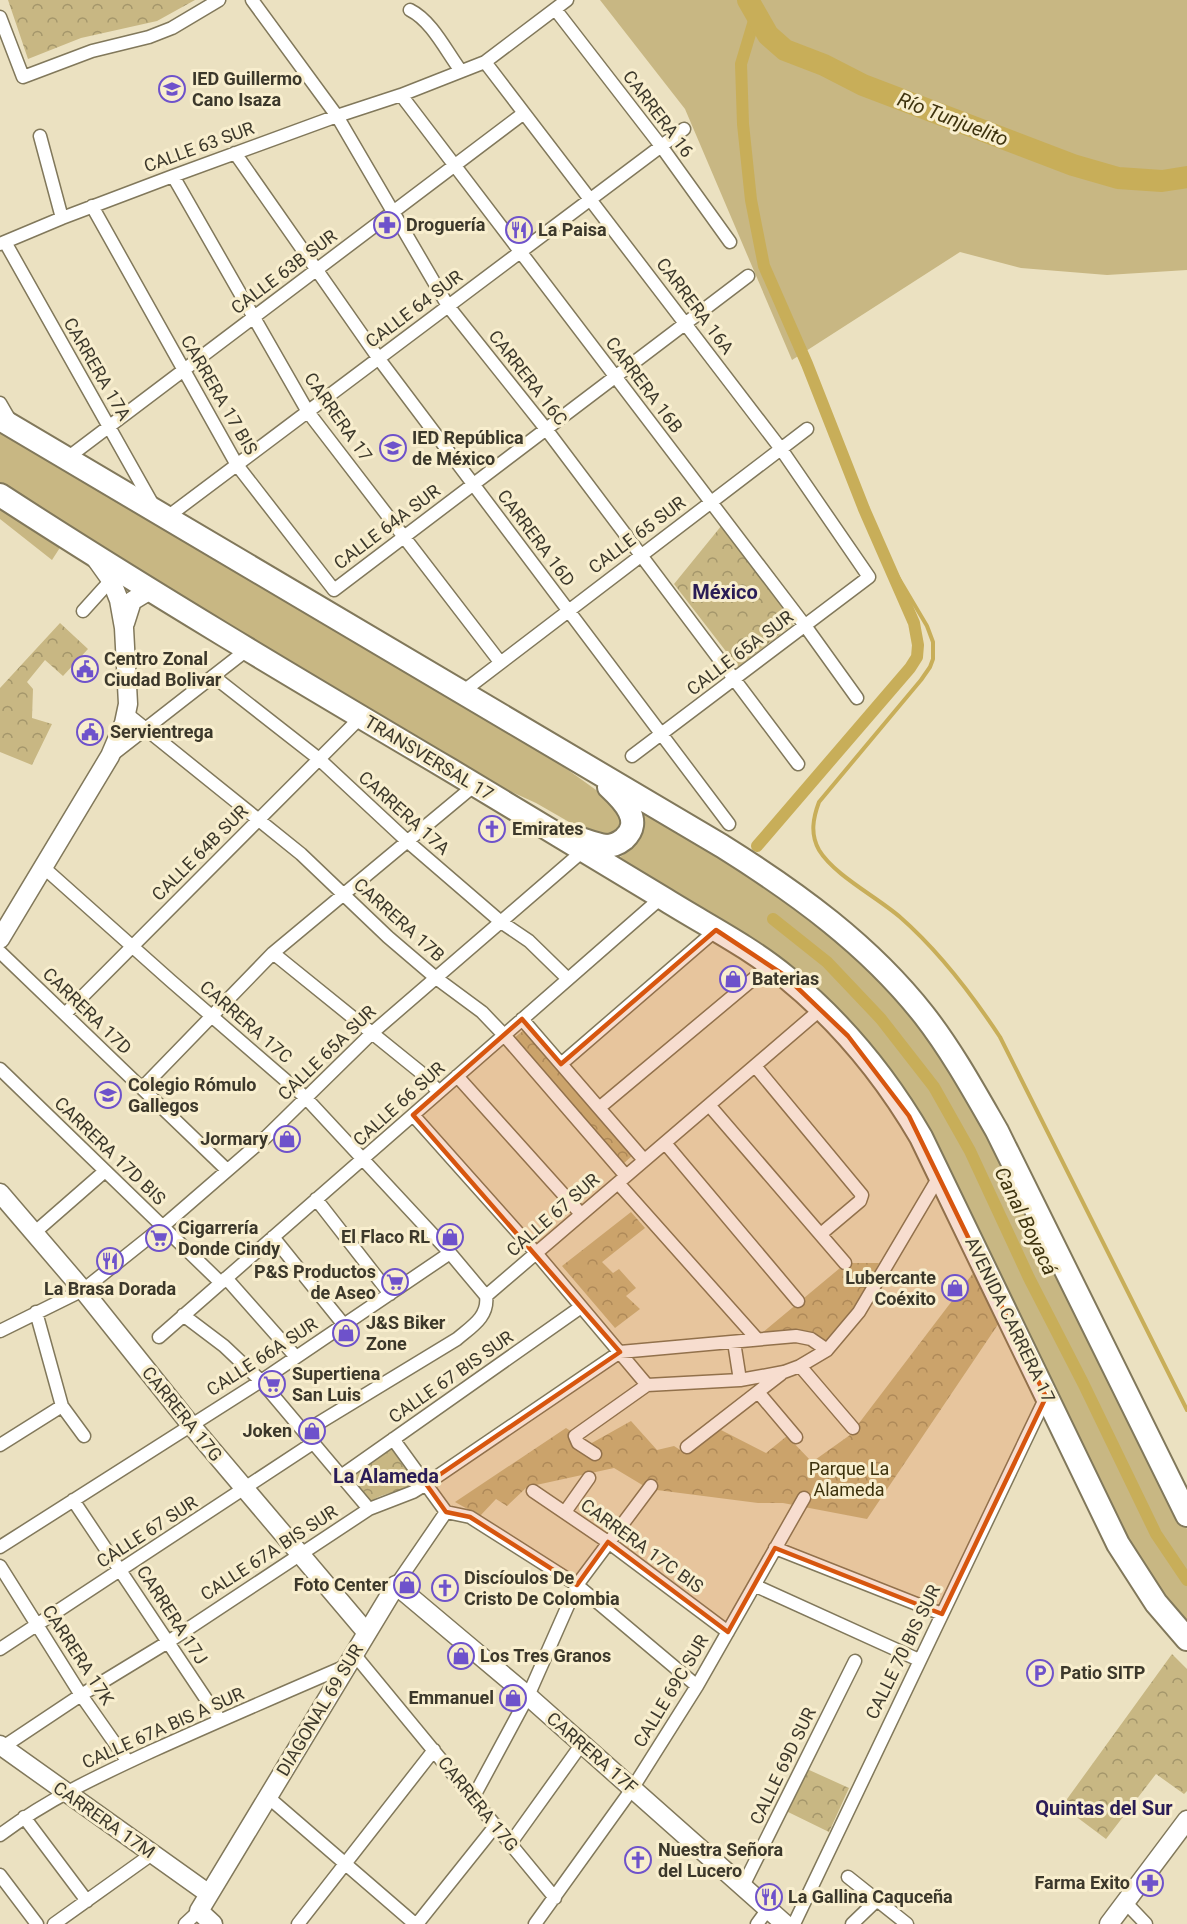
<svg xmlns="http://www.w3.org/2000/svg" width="1187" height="1924" font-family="Roboto,sans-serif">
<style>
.grass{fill:#c8b783}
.park{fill:url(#park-crowns)}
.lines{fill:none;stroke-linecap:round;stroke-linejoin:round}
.stream{stroke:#c8ae59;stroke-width:4}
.canal{stroke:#c8ae59;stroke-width:12}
.river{stroke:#c8ae59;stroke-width:22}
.street-casing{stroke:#81785b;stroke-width:15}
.secondary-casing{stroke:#81785b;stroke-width:21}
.highway-casing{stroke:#81785b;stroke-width:26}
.street{stroke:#fff;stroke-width:12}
.secondary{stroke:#fff;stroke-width:18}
.highway{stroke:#fff;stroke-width:22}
.marked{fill:#d7560f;fill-opacity:0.2;stroke:#d7560f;stroke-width:4.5;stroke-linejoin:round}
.labels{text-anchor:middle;stroke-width:6;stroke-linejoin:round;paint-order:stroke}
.poi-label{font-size:18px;font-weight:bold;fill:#3c382b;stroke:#f8eece;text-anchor:start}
.street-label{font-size:18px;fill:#3c382b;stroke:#f8eece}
.park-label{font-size:18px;fill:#3c310b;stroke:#f8eece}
.water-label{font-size:20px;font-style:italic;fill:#3e330e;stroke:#f8eece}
.neighbourhood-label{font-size:20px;font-weight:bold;fill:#2a1c56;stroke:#f8eece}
</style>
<defs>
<pattern id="park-crowns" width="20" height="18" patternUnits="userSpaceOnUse" patternTransform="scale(1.5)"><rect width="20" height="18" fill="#c8b783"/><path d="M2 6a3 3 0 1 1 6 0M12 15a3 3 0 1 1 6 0" fill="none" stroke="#a4966b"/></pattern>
</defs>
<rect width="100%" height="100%" fill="#ebe1c1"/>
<path class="grass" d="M600,0H1187V270L1107,275L1021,268L960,252L792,360L685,109Z
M0,429L545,750L564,767L610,800L622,820L620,827L611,836L583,830L536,803L499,786L415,740L0,484Z
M0,509L61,546L52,560L0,519Z
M641,805L785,896L889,987L922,1027L979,1115L1155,1470L1187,1529V1624L1139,1564L864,1043L617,859C641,845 647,831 641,805Z"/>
<path class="park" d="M8,0H195L157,21L81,38L28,59Z
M722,525L796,622L738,667L674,584Z
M60,623L88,649L63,676L45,660L27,682L33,689L32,718L52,724L32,765L0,752V688Z
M524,1030L633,1155L623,1164L514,1038Z
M631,1212L645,1228L602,1262L613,1273L619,1269L636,1288L626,1296L640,1309L615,1328L562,1266Z
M846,1263H879L856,1308L825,1341L798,1331L762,1333Z
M974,1272L999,1323L867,1519L783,1503H758L649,1489L614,1468L527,1487L507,1506L496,1499L480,1516L455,1502L566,1428L590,1444L631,1421L657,1450L674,1446L685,1453L721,1430L766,1453L787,1436L812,1462L850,1435Z
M393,1448L419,1483C404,1493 384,1491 370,1502L352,1477Z
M1172,1654L1187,1669V1791L1184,1794L1156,1774L1106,1839L1062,1806Z
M807,1769L849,1788L829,1832L786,1811Z"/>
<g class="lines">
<path class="stream" d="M879,545L927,626L933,642V659L930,667L921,680L819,802C813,818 810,834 819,850C834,875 877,897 900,917C940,952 971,993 1000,1037L1187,1410"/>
<path class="canal" d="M756,14L741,64L743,124L751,200L764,266L807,364L864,509L914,623L918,645L917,657L910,668L757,846
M773,919L827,962L881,1019L934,1087L970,1151L1029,1278L1083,1383L1156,1534L1187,1580"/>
<path class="river" d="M748,0L768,35L785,50L824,65L863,85L1073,165L1118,178L1162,181L1187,177"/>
<defs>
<path id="street" d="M252,0L337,116L448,306L546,429L798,764
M555,9L661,146L730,242
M410,10C432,21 446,51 461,71
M0,17L23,77L92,51L149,37L172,28L219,0
M485,62L781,449L869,577L632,756
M401,95L806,627L857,698
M40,136L62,218
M235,153L379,359L729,824
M173,176L308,412L500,662
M92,206L237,465L334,590L748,276
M5,242L153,505
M0,244L62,218L173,176L337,116L401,95L485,62L567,0
M0,403L11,422
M66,459L524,113
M166,518L684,129
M83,611L111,580
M213,676L319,759L407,841L501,922L529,941L568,979
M461,693L807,429
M126,713L301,854L388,937L436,978L482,1012L504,1035L626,1176
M112,755L248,649
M42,866L171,981L305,1097L450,1253L486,1296
M0,952L227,1170
M273,953L419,1071L439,1092
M65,1014L361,717
M522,1019L644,1160
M561,1064L716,930
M755,1066L862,1195L860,1201L822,1233
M0,1069L221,1283
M457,1076L581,1214
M142,1088L273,953L475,785
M709,1105L845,1263
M599,1108L770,965
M413,1115L536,1253L647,1385
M665,1143L798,1301
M618,1183L757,1339
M316,1199L390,1294
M34,1233L105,1171
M273,1237L344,1325
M226,1278L296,1357
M36,1312L62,1406L84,1436
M183,1315L224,1346L261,1381L369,1509
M0,1331L83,1290L162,1227L266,1137L372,1033L584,850
M159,1337L662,897
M734,1342L740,1380
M800,1366L853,1428
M647,1385L740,1380L784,1372L800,1366L827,1350L859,1312L940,1175
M758,1392L796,1437
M304,1432L457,1339C471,1327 489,1317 486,1296L821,1009
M393,1439L446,1512L470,1517L577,1585L697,1686
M0,1445L62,1406
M687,1447L781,1374
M595,1454L578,1443L575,1436L647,1385
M341,1476L581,1307
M533,1491L608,1542L728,1632
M73,1500L220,1720
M565,1512L589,1478
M0,1547L261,1381L450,1253
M775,1548L942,1614
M0,1566L81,1695L128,1762
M396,1585L446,1512
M756,1586L919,1660
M0,1649L313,1443
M354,1654L555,1898
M0,1749L81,1695L168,1642L369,1509L413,1492L426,1484L620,1352L796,1336L811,1339L827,1350
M268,1797L415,1924
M473,1798L528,1696L577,1585L651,1486
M24,1817L87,1901
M0,1835C48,1799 98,1776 152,1751C216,1722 281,1694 346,1666
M510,1844L581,1745
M0,1875L37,1924
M848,1877L907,1924
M743,1886L855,1661
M1125,1902L1146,1924
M54,1924L152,1854
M185,1924L199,1911
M298,1924L434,1750
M417,1924L496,1825
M535,1924L632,1789L697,1686L804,1498
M757,1924L768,1909
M794,1924L1046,1397
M852,1924L877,1900"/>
<path id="secondary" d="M125,623L132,601L150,590
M0,939L110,756L124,723L128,704L124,628L119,600L111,580L96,559
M0,1193L83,1290L190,1424L367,1633
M0,1745L209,1894
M213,1924L199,1911L396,1585L528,1696L785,1924
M1109,1924L1187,1820"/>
<path id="highway" d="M0,419L722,846C797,893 869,945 924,1015C952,1051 974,1091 997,1131L1187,1515
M0,495C148,591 300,681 452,771C523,814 595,857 666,900C706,925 750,947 786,977C840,1021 886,1077 921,1137L1118,1544L1156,1603L1187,1639
M578,838C587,841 597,845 606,846C612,846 619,843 624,839C644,821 623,800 609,787"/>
</defs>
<use href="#street" class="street-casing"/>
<use href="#secondary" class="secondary-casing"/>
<use href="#highway" class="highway-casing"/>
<use href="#street" class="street"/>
<use href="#secondary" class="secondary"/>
<use href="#highway" class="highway"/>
</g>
<path class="marked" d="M716,930L784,975L848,1036L909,1116L1046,1397L942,1614L775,1548L728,1632L608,1542L577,1585L470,1517L446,1512L426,1484L620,1352L413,1115L522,1019L561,1064Z"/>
<defs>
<symbol id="school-ring" viewBox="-11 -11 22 22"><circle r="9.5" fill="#f8eece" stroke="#6e52cb" stroke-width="1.5"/><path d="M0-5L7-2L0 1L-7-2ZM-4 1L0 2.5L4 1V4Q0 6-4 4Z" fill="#6e52cb"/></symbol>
<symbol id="pharmacy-ring" viewBox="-11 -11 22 22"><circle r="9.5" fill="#f8eece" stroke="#6e52cb" stroke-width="1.5"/><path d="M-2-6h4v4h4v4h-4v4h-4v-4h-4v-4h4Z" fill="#6e52cb"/></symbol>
<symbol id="restaurant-ring" viewBox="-11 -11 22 22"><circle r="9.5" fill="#f8eece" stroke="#6e52cb" stroke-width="1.5"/><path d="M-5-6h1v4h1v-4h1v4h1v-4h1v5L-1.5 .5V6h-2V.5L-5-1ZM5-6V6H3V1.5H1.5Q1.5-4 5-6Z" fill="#6e52cb"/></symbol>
<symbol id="civic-ring" viewBox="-11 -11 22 22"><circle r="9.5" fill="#f8eece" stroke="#6e52cb" stroke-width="1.5"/><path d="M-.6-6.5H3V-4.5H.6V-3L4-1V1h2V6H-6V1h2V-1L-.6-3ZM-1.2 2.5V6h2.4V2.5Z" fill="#6e52cb"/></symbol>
<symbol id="church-ring" viewBox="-11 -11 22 22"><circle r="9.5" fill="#f8eece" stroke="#6e52cb" stroke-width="1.5"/><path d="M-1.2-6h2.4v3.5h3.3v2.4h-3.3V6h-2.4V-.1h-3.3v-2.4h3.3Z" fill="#6e52cb"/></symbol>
<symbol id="shop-ring" viewBox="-11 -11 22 22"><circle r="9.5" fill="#f8eece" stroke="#6e52cb" stroke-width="1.5"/><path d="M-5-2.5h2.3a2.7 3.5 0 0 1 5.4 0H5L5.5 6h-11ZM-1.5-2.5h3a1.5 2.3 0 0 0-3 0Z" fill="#6e52cb"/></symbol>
<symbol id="supermarket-ring" viewBox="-11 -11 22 22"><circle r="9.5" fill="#f8eece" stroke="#6e52cb" stroke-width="1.5"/><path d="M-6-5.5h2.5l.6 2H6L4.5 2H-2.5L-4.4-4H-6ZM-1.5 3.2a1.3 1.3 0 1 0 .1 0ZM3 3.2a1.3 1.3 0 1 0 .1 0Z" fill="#6e52cb"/></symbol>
<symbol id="parking-ring" viewBox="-11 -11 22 22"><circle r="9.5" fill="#f8eece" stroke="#6e52cb" stroke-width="1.5"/><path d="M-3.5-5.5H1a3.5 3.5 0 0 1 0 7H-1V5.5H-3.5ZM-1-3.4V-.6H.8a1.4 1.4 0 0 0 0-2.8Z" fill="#6e52cb"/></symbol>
</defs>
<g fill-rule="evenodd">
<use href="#school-ring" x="157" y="74" width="30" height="30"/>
<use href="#pharmacy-ring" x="372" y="210" width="30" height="30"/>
<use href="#restaurant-ring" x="504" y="215" width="30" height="30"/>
<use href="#school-ring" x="378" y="433" width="30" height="30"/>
<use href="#civic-ring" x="70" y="654" width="30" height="30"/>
<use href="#civic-ring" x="75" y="717" width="30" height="30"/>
<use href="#church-ring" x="477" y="814" width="30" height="30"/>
<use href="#shop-ring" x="718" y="964" width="30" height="30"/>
<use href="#school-ring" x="93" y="1080" width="30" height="30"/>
<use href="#shop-ring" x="272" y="1124" width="30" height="30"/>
<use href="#shop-ring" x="435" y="1222" width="30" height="30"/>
<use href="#supermarket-ring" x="144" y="1223" width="30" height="30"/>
<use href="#restaurant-ring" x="95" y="1246" width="30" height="30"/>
<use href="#supermarket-ring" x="380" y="1267" width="30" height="30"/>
<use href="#shop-ring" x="940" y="1273" width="30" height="30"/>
<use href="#shop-ring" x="331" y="1318" width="30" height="30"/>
<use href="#supermarket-ring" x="257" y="1369" width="30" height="30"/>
<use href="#shop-ring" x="297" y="1416" width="30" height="30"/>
<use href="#shop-ring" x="392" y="1570" width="30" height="30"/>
<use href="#church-ring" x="430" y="1573" width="30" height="30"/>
<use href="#shop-ring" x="446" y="1641" width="30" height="30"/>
<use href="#parking-ring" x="1025" y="1658" width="30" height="30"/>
<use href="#shop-ring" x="498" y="1683" width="30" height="30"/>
<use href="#church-ring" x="623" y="1845" width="30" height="30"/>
<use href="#pharmacy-ring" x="1135" y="1868" width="30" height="30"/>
<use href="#restaurant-ring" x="754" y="1882" width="30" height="30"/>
</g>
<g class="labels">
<g class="poi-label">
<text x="192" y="85">IED Guillermo<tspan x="192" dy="21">Cano Isaza</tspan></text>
<text x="406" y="231">Droguería</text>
<text x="538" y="236">La Paisa</text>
<text x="412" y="444">IED República<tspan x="412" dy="21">de México</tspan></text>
<text x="104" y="665">Centro Zonal<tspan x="104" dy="21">Ciudad Bolivar</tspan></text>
<text x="110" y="738">Servientrega</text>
<text x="512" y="835">Emirates</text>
<text x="752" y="985">Baterias</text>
<text x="128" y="1091">Colegio Rómulo<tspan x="128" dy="21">Gallegos</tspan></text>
<text x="268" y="1145" text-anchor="end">Jormary</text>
<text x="178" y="1234">Cigarrería<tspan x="178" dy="21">Donde Cindy</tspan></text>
<text x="430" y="1243" text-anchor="end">El Flaco RL</text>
<text x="376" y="1278" text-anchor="end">P&amp;S Productos<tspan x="376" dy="21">de Aseo</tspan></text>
<text x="936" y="1284" text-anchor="end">Lubercante<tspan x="936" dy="21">Coéxito</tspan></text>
<text x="110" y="1295" text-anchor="middle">La Brasa Dorada</text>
<text x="366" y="1329">J&amp;S Biker<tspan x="366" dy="21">Zone</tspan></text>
<text x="292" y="1380">Supertiena<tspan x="292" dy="21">San Luis</tspan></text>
<text x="292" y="1437" text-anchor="end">Joken</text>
<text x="464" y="1584">Discíoulos De<tspan x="464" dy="21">Cristo De Colombia</tspan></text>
<text x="388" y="1591" text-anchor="end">Foto Center</text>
<text x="480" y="1662">Los Tres Granos</text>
<text x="1060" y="1679">Patio SITP</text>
<text x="494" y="1704" text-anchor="end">Emmanuel</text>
<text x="658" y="1856">Nuestra Señora<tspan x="658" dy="21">del Lucero</tspan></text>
<text x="1130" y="1889" text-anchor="end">Farma Exito</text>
<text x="788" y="1903">La Gallina Caquceña</text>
</g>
<g class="street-label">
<text transform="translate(658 114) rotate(53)" y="6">CARRERA 16</text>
<text transform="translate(199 147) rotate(-20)" y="6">CALLE 63 SUR</text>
<text transform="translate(284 272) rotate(-37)" y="6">CALLE 63B SUR</text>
<text transform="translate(695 306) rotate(53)" y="6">CARRERA 16A</text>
<text transform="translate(414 309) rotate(-37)" y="6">CALLE 64 SUR</text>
<text transform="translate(97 369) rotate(60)" y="6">CARRERA 17A</text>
<text transform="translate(528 378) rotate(52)" y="6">CARRERA 16C</text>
<text transform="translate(644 385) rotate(53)" y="6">CARRERA 16B</text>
<text transform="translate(219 395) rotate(60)" y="6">CARRERA 17 BIS</text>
<text transform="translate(338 417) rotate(55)" y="6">CARRERA 17</text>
<text transform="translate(387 527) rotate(-37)" y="6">CALLE 64A SUR</text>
<text transform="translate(637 535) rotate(-37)" y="6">CALLE 65 SUR</text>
<text transform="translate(536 538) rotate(53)" y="6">CARRERA 16D</text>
<text transform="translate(740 653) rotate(-37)" y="6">CALLE 65A SUR</text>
<text transform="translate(429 758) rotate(31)" y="6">TRANSVERSAL 17</text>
<text transform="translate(404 813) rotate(42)" y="6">CARRERA 17A</text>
<text transform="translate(200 853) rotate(-45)" y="6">CALLE 64B SUR</text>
<text transform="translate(399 920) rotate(42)" y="6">CARRERA 17B</text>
<text transform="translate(87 1011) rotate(44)" y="6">CARRERA 17D</text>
<text transform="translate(246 1022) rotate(41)" y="6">CARRERA 17C</text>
<text transform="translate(327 1053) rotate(-44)" y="6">CALLE 65A SUR</text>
<text transform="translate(399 1104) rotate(-42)" y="6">CALLE 66 SUR</text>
<text transform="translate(110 1151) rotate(44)" y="6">CARRERA 17D BIS</text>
<text transform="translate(553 1215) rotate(-41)" y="6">CALLE 67 SUR</text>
<text transform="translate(1010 1320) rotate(64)" y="6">AVENIDA CARRERA 17</text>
<text transform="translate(262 1357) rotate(-33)" y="6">CALLE 66A SUR</text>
<text transform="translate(451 1377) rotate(-35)" y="6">CALLE 67 BIS SUR</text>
<text transform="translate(182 1414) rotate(51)" y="6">CARRERA 17G</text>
<text transform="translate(147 1532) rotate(-33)" y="6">CALLE 67 SUR</text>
<text transform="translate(642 1546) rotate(36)" y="6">CARRERA 17C BIS</text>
<text transform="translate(269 1553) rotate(-33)" y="6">CALLE 67A BIS SUR</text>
<text transform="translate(172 1615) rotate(57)" y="6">CARRERA 17J</text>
<text transform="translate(903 1652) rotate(-64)" y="6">CALLE 70 BIS SUR</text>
<text transform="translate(78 1655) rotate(57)" y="6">CARRERA 17K</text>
<text transform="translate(671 1691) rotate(-59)" y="6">CALLE 69C SUR</text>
<text transform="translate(320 1710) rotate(-59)" y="6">DIAGONAL 69 SUR</text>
<text transform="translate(163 1728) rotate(-24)" y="6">CALLE 67A BIS A SUR</text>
<text transform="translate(592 1753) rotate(41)" y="6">CARRERA 17F</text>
<text transform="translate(783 1766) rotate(-64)" y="6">CALLE 69D SUR</text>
<text transform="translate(478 1804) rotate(51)" y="6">CARRERA 17G</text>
<text transform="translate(104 1820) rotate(35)" y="6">CARRERA 17M</text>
</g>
<g class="park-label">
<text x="849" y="1475">Parque La<tspan x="849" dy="21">Alameda</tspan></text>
</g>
<g class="water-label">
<text transform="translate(953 119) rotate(21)" y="7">Río Tunjuelito</text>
<text transform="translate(1026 1221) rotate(64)" y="7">Canal Boyacá</text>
</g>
<g class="neighbourhood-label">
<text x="725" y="599">México</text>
<text x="386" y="1483">La Alameda</text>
<text x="1104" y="1815">Quintas del Sur</text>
</g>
</g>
</svg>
